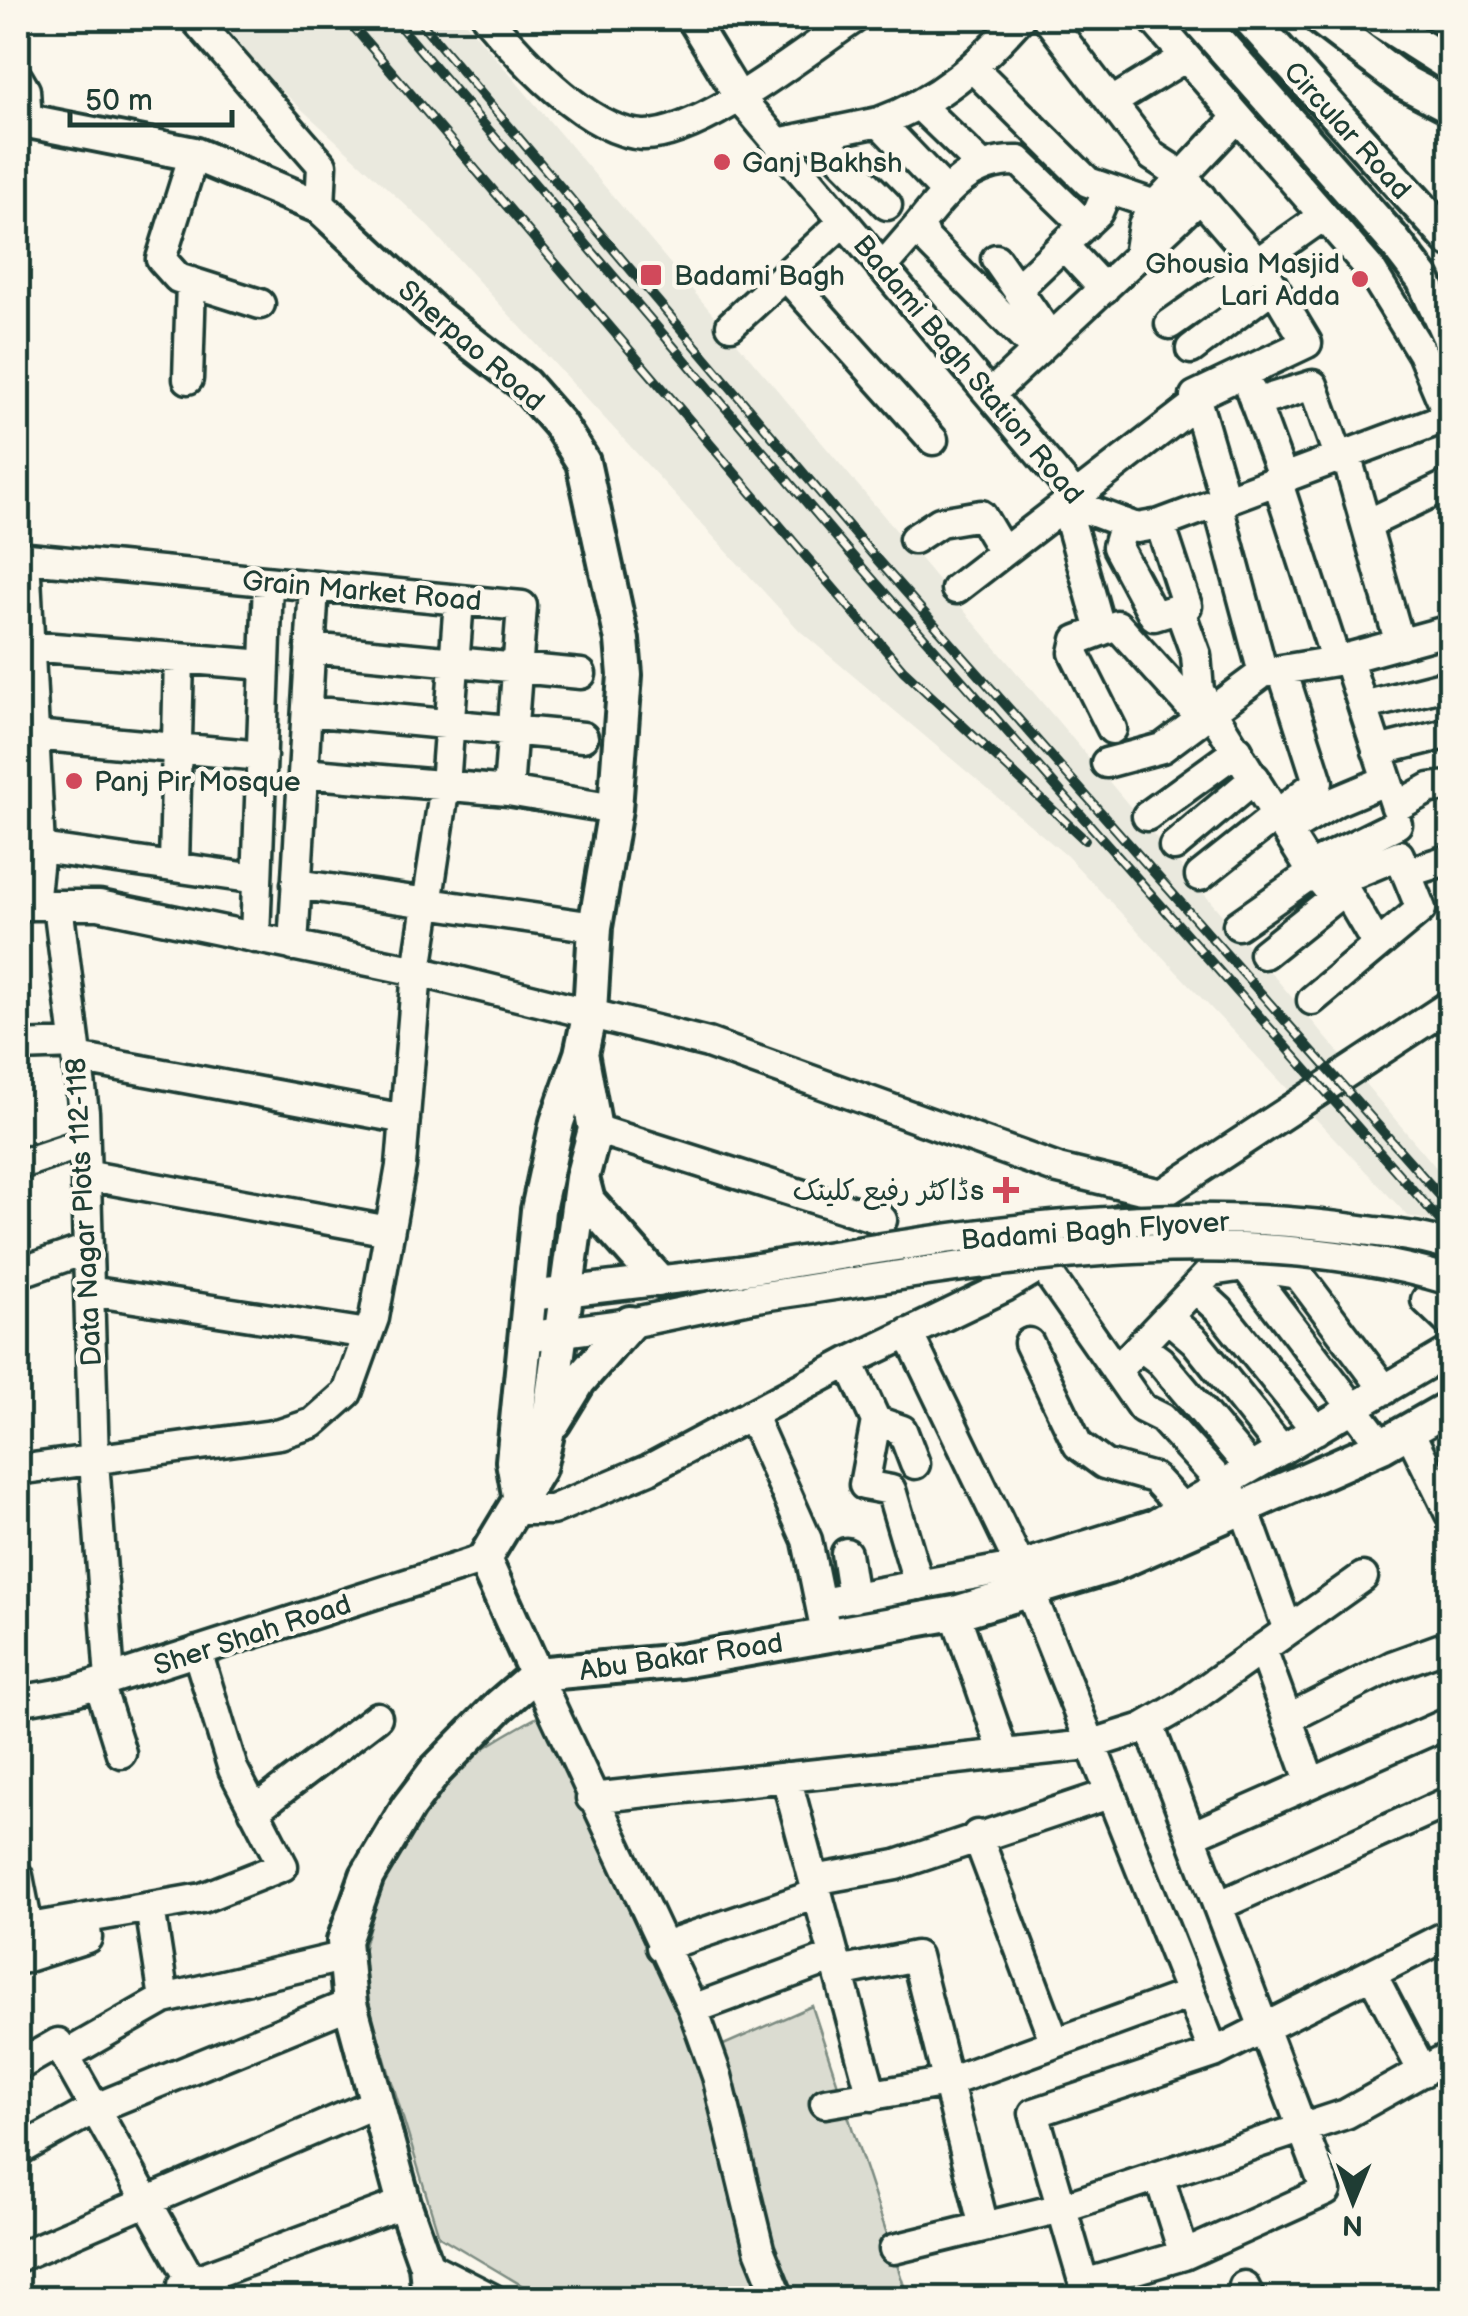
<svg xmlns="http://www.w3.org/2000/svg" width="1468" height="2316" font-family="'Balsamiq Sans','Playpen Sans Arabic',sans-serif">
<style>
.built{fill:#eae9de}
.green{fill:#dbdcd1;stroke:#7d8c82;stroke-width:2.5}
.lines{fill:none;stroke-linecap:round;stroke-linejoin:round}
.minor-casing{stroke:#1f3d34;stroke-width:35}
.major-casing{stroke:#1f3d34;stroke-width:40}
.minor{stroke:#fbf7ec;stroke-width:28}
.major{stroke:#fbf7ec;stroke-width:32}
.rail-casing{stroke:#1f3d34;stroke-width:10}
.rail{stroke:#fbf7ec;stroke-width:6;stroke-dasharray:19;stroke-linecap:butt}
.minor-bridge-casing{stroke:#1f3d34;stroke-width:35;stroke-linecap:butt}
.minor-bridge{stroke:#fbf7ec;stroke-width:28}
.poi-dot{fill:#d1495b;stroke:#fbf7ec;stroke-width:4}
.labels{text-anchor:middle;stroke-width:9;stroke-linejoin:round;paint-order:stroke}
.street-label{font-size:28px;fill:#1f3d34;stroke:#fbf7ec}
.poi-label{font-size:28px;fill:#1f3d34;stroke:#fbf7ec;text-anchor:start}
</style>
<rect width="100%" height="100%" fill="#fbf7ec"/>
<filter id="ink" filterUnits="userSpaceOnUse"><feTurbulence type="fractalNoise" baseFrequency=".01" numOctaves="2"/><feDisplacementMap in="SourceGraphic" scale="20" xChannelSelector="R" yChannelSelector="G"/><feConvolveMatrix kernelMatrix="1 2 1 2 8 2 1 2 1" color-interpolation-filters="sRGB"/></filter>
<g filter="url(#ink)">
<path class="built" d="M203,18H462L1450,1184V1225L1408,1216L1067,856L800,631L425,223Z"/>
<path class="green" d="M541,1715L703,2054L812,2006L908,2298H543L439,2236L359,1974C367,1919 397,1840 429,1796C452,1764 507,1733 541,1715Z"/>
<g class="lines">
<defs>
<path id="minor" d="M194,18L322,165L320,207
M487,18C520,57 587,132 643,135C700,137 807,50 855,18
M691,18L739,97L1086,509L1137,528L1160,524L1450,416
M1047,18L1152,156L1180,174L1264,271L1307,343L1195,396L1226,502
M1152,18L1371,270L1422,353L1450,419
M974,69L1088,182L1155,205
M18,78L25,90L27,121
M1112,102L1184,58
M921,107L981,165
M879,122C940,100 978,65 1020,18
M818,135L887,205
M778,143L879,122L946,192
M194,154L161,259L178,278L260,304
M1063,245L1104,289
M1138,256L1143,225L1155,205L1238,117
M996,259L1051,338
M882,268L920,224
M785,275L933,440
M1017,289L1098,212L1108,189
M1170,324L1322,217
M731,325L844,221
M1191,349L1273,287
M1037,351L926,239L920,224C947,190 972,159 1019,161L1085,225
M188,379L191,282
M1250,389L1284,481
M992,393L1201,197
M1255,403L1313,385L1340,461
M1347,458L1400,644
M1278,483L1336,661
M1065,503L1101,631
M1218,505L1263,673
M1124,523L1117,547L1154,616L1187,606L1160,524
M1367,524L1450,484
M914,539L940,522L981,515L1003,552
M18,557L522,606L508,791
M25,557L40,848L34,905
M956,589L1197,403
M1179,608L1196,655L1199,691L1309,867L1327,888L1339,880L1376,943
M29,646L265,665
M310,648L581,674
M1347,658L1396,807L1430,788L1450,786
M1363,706L1450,684
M307,711L583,737
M1112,729L1074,653L1077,640L1117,625L1201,718
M34,735L262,756
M1377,751L1450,733
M1106,763L1162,748L1263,673L1336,661L1450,630
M303,773L508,791L615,809
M1147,816L1238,750
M1287,831L1337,801L1387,780
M1174,846L1255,778
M40,848L257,879
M174,865L179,658
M1309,867L1397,824
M1406,873L1450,859
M1200,876L1318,782L1282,670
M296,884L595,927
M18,905H99L417,971L708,1043L1058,1169L1162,1194L1450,1005
M58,905L84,1112L94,1461L110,1679
M1238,925L1314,872
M255,938L268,582
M293,946L314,586
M1264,954L1344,890
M1312,1000L1421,909L1399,855L1339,880
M18,1046L75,1044
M77,1058L405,1119
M595,1129L882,1220
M18,1165L84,1143
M85,1175L389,1231
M1245,1266L1382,1446
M18,1273L87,1249
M1052,1279L1142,1408L1162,1418L1244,1508L1288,1630
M1195,1288L1220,1311L1316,1430
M89,1291L368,1334
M530,1296L740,1271
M1426,1300L1450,1323
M1167,1317L1195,1341L1282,1450
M908,1333L1020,1566L1214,2053L1450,1934
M525,1337L630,1323L750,1298
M1029,1343L1078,1445L1104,1464L1154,1478L1182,1508
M1140,1346L1160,1361L1250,1468
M849,1362L876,1421L902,1430L915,1464
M1116,1371L1211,1271L1245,1266L1298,1274L1385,1390
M751,1414L807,1540L823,1618
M876,1421L864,1485L891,1490L919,1585
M1409,1431L1450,1514
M18,1470L280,1434L313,1423L347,1393L374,1318L401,1166L417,971L445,785L459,600
M515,1510H552L649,1469L849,1362L1005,1287L1121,1218
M846,1553L853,1598
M821,1603L1020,1566L1155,1524L1450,1351
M955,1613L1004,1754
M1262,1649L1311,1783
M536,1674L693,2009L717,2076L759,2249L779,2298
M99,1683L121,1753
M18,1701L74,1691L484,1559
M1287,1719L1392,1666L1450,1645
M786,1777L872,2096
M591,1798L1089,1745L1143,1728L1183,1705L1363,1577
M254,1811L377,1717
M977,1835L1055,2043
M1191,1836L1450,1722
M18,1876L28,1927L18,1929
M814,1880L896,1865L1109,1794
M1218,1906L1450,1801
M150,1907L164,1999
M18,1930L202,1898L283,1866L233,1769L197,1651
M661,1947L817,1894
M18,1960L87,1938L85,1919
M839,1972L916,1956L984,2227
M1372,1974L1423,2072
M693,2009L834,1957
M64,2056L164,1999L342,1957
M18,2066L58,2043L192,2282
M825,2103L948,2082L1190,1994
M18,2151L96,2108L350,2004
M1159,2176L1184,2255
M894,2249L1061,2208L1346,2114L1450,2056
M18,2257L376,2103
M426,2265L491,2298
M1084,2284L1184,2255L1326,2191L1149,1725
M1244,2286L1250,2298
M182,2298L183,2285L404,2203
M1088,2298L1034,2113L1214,2053"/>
<path id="major" d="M1197,18L1390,236L1423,279L1450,339
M1249,18L1450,240
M1320,18L1404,82L1450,106
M1376,18L1450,65
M18,119L194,154L320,207L437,316L524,384L559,424L583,462L622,640L625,675L615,809L595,927L590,1012L581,1054L557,1122L538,1210L513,1461L519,1495
M582,1178L588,1201L658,1280
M554,1422L579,1381L630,1323
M536,1674L484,1559L539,1468L547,1434L582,1178L595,1129L582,1058
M429,2298L426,2265L404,2203L350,2004L344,1941L367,1876L408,1807L436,1770L499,1706L536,1674L681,1661L955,1613L1108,1567L1382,1446L1450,1407"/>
</defs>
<use href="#minor" class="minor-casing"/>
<use href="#major" class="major-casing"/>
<use href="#minor" class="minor"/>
<use href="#major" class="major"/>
<defs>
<path id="rail" d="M346,18L903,670L1085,840
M393,18L860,565L1450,1232
M417,18L873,555L1450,1207"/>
</defs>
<use href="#rail" class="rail-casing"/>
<use href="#rail" class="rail"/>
<defs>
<path id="minor-bridge" d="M740,1271C943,1238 1155,1199 1361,1230C1390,1234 1422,1236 1450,1246
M750,1298C977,1264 1224,1213 1450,1280"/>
</defs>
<use href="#minor-bridge" class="minor-bridge-casing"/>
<use href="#minor-bridge" class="minor-bridge"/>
</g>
</g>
<g class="poi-dot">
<circle cx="722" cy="162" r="10"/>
<rect x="639" y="263" width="24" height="24" rx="5"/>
<circle cx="1360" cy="279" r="10"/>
<circle cx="74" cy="781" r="10"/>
<path d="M1001 1175h10v10h10v10h-10v10h-10v-10h-10v-10h10z"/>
</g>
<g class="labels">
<g class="street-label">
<text transform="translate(1348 130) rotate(48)" y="10">Circular Road</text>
<text transform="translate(472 345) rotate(41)" y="10">Sherpao Road</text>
<text transform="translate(969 369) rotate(50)" y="10">Badami Bagh Station Road</text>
<text transform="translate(362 590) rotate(5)" y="10">Grain Market Road</text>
<text transform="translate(83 1212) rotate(-93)" y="10">Data Nagar Plots 112-118</text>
<text transform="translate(1095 1230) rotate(-4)" y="10">Badami Bagh Flyover</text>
<text transform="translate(252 1634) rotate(-18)" y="10">Sher Shah Road</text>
<text transform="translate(681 1656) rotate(-8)" y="10">Abu Bakar Road</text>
</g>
<g class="poi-label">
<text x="742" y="172">Ganj Bakhsh</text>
<text x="1340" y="273" text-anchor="end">Ghousia Masjid<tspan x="1340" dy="32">Lari Adda</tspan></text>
<text x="674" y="285">Badami Bagh</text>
<text x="94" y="791">Panj Pir Mosque</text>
<text x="984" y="1200" text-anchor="end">ڈاکٹر رفیع کلینکs</text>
</g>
</g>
<rect width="1468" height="2316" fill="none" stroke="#fbf7ec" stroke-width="60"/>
<rect x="30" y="30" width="1408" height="2256" fill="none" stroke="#1f3d34" stroke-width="4" filter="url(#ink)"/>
<g transform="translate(1353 2201) rotate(181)" stroke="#fbf7ec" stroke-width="8" paint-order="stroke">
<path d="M0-8L18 38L0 25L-18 38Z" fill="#1f3d34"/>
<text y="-15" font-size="28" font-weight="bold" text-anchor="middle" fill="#1f3d34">N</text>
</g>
<path d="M70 110v15h162v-15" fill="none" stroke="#1f3d34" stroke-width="5"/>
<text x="85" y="110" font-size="30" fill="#1f3d34" stroke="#fbf7ec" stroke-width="8" paint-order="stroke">50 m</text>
</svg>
